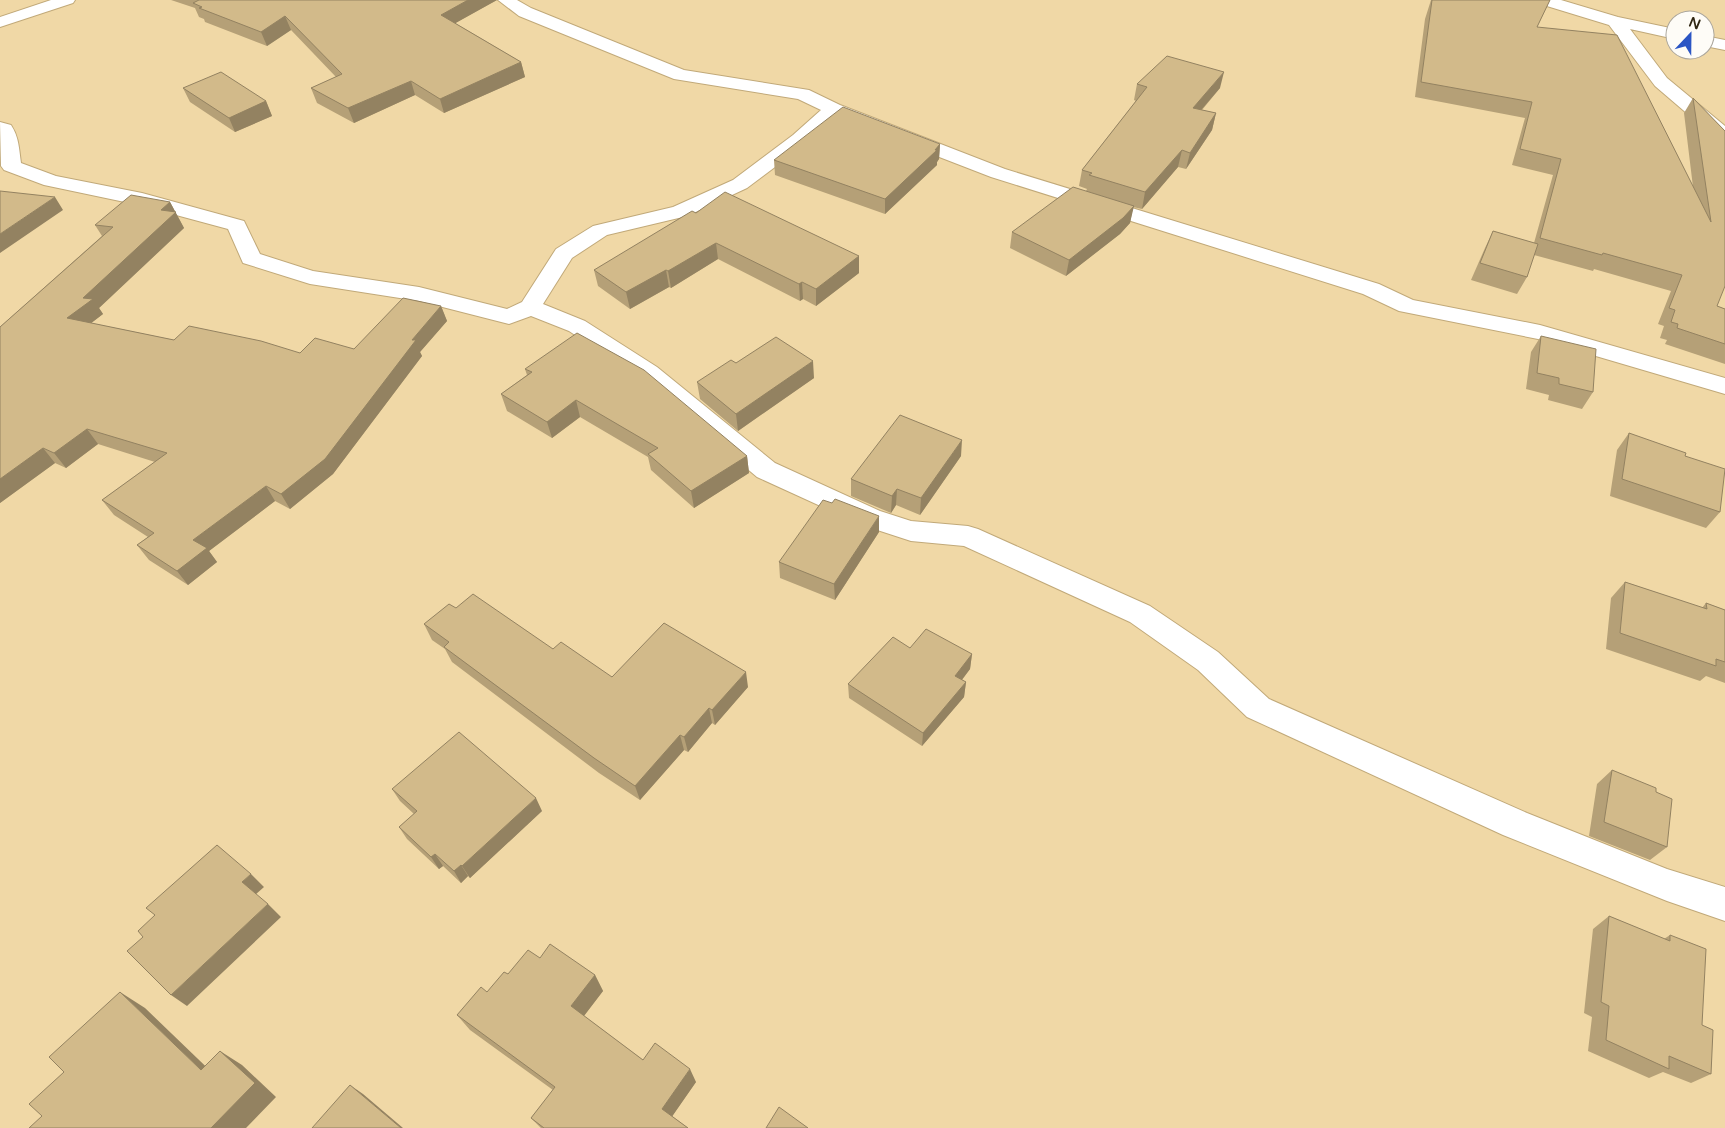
<svg xmlns="http://www.w3.org/2000/svg" width="1725" height="1128" font-family="'Varela Round',sans-serif">
<style>
.lines{fill:none;stroke-linecap:round;stroke-linejoin:round}
.street-casing{stroke:#c1a979;stroke-width:2}
.primary-casing{stroke:#c1a979;stroke-width:2}
.street{fill:#fff;fill-rule:evenodd}
.primary{fill:#fff;fill-rule:evenodd}
.wall{fill:#b5a077}
.shaded-wall{fill:#938261}
.building{fill:#d2ba8a;stroke:#938261}
</style>
<rect width="100%" height="100%" fill="#f0d8a6"/>
<g class="lines">
<defs>
<path id="street" d="M498,0H517L531,8L684,70L809,90L840,105L1005,169L1379,284L1413,300L1540,325L1725,378V394L1538,339L1399,311L1363,294L991,177L836,117L807,143L747,188L687,216L607,235L572,258L543,304L585,321L657,367L775,463L880,511L911,521L968,526L978,529L1150,606L1218,652L1269,699L1527,813L1667,869L1725,887V921L1667,901L1503,835L1247,717L1198,670L1130,622L964,546L911,541L862,525L757,477L641,379L569,331L531,316L509,324L419,301L310,284L243,263L228,229L139,205L44,185L4,170L1,166L0,122L11,125C19,137 19,149 21,163L56,176L142,193L244,221L260,254L313,271L419,287L507,309L522,302L556,249L593,226L673,207L733,180L793,135L821,110L798,99L674,79L519,16Z
M1535,0H1561L1618,17L1675,29V39L1630,29L1667,78L1725,126V142L1718,140L1655,86L1609,25L1537,3Z
M1705,36L1725,40V50L1705,46Z"/>
<path id="primary" d="M51,0H75L73,3L0,27V17Z"/>
</defs>
<use href="#street" class="street-casing"/>
<use href="#primary" class="primary-casing"/>
<use href="#street" class="street"/>
<use href="#primary" class="primary"/>
</g>
<path class="wall" d="M171,0H497L455,23L521,62L525,77L444,113L415,95L354,123L317,103L311,88L336,77L291,30L267,46L205,22L204,19L199,17L195,8Z
M1431,0H1550L1537,27L1693,187L1684,113L1693,98L1725,131L1717,306L1725,309V364L1665,344L1667,340L1660,338L1664,326L1658,324L1671,291L1594,269L1593,271L1534,255L1527,277L1517,294L1471,280L1485,248L1493,231L1534,243L1553,175L1512,165L1525,118L1415,97L1425,19Z
M1137,84L1220,88L1202,110L1216,113L1212,130L1186,169L1178,167L1142,209L1133,207L1130,223L1120,234L1066,276L1010,248L1012,232L1086,191L1087,189L1079,186L1082,170L1136,101L1134,100Z
M183,88L266,101L272,116L235,132L190,102Z
M940,144L939,159L937,162V165L885,214L775,175L774,160Z
M170,202L184,228L99,308L103,314L91,323L174,340L300,353L354,349L441,306L447,321L420,352L422,356L333,474L290,509L275,501L209,551L217,562L188,585L149,560L137,545L148,537L114,515L102,500L155,462L98,444L66,468L55,463L0,503V327L102,236L95,225Z
M696,213L859,256V273L816,306L803,299L800,301L718,259L671,288L669,287L630,309L598,286L594,270Z
M1541,336L1593,392L1582,409L1548,400L1549,395L1526,389L1531,352Z
M736,363L814,378L738,431L700,399L697,382Z
M525,369L747,456L749,473L694,508L651,470L648,457L580,417L552,438L507,411L501,394L527,375Z
M1629,433L1685,456L1720,512L1706,528L1610,496L1617,450Z
M961,456L920,515L896,505L891,513L851,496V479Z
M879,532L835,600L780,578L779,562Z
M1625,582L1702,608L1706,603L1725,610V683L1706,676L1700,681L1606,649L1611,598Z
M456,608L553,649L612,677L748,687L715,725L712,723L688,752L684,750L640,800L599,773L452,662L445,649L432,640L424,624Z
M910,648L972,654L970,669L962,680L966,682L964,697L922,746L849,698L848,684Z
M1612,770L1656,792L1667,847L1650,860L1589,836L1597,784Z
M392,789L542,811L470,878L468,876L461,883L443,866L439,869L407,839L399,827L414,814L400,801Z
M1609,916L1664,939L1670,935L1702,1025L1711,1074L1691,1083L1663,1072L1649,1078L1588,1051L1592,1017L1584,1013L1593,929Z
M540,958L595,975L603,991L584,1016L643,1060L696,1082L672,1116L688,1128H541L531,1118L553,1090L470,1030L457,1015L487,992L508,974Z"/>
<path class="shaded-wall" d="M468,0H497L445,29L441,15Z
M285,16L291,30L267,46L261,32Z
M521,62L525,77L444,113L440,99Z
M1224,72L1220,88L1189,124L1193,108Z
M411,81L415,95L354,123L348,108Z
M266,101L272,116L235,132L229,118Z
M1216,113L1212,130L1186,169L1190,153Z
M940,144L939,159L937,162V165L885,214V199Z
M1182,150L1178,167L1142,209L1145,192Z
M55,197L63,210L0,253V234Z
M170,202L184,228L99,308L103,314L77,334L67,318L83,298L161,210Z
M1134,206L1130,223L1120,234L1066,276L1069,260Z
M716,243L718,259L671,288L668,271Z
M859,256V273L816,306V289Z
M666,270L669,287L630,309L626,292Z
M802,282L803,299L800,301L799,284Z
M441,306L447,321L420,352L422,356L333,474L290,509L281,494Z
M813,361L814,378L738,431L736,414Z
M576,400L580,417L552,438L547,422Z
M87,429L98,444L66,468L54,453Z
M962,440L961,456L920,515L921,498Z
M43,448L55,463L0,503V479Z
M747,456L749,473L694,508L691,491Z
M266,486L275,501L209,551L217,562L188,585L177,571L193,540Z
M897,489L896,505L891,513L892,496Z
M879,516V532L835,600L834,584Z
M972,654L970,669L954,690L955,676Z
M746,672L748,687L715,725L712,710Z
M966,682L964,697L922,746L923,733Z
M709,708L712,723L688,752L684,737Z
M680,735L684,750L640,800L635,786Z
M536,798L542,811L470,878L462,866Z
M435,854L443,866L439,869L431,857Z
M461,865L468,876L461,883L454,871Z
M251,874L264,887L255,895L242,882Z
M268,904L281,917L187,1006L171,995Z
M595,975L603,991L580,1021L571,1006Z
M120,992L145,1008L224,1084L201,1070Z
M220,1051L242,1065L276,1097L246,1128H211Z
M690,1069L696,1082L669,1121L662,1109Z
M350,1085L363,1094L403,1128H401Z"/>
<path class="building" d="M199,0H468L441,15L521,62L440,99L411,81L348,108L311,88L342,74L285,16L261,32L199,8L202,7L193,3Z
M1432,0H1550L1537,27L1617,35L1711,222L1693,98L1725,131V286L1717,306L1725,309V344L1677,328L1678,324L1671,322L1675,310L1669,308L1682,275L1603,253L1602,255L1540,238L1561,159L1520,149L1532,102L1421,82Z
M1167,56L1224,72L1193,108L1216,113L1190,153L1182,150L1145,192L1089,175L1092,173L1082,170L1147,87L1137,84Z
M221,72L266,101L229,118L183,88Z
M843,107L940,144L935,150H937L885,199L774,160Z
M1073,187L1134,206L1123,218L1069,260L1012,232Z
M0,191L55,197L0,234Z
M725,192L859,256L816,289L802,282L799,284L716,243L668,271L666,270L626,292L594,270L692,211L696,213Z
M131,195L170,202L161,210L176,212L83,298L93,299L67,318L174,340L189,326L261,341L300,353L315,338L354,349L403,298L441,306L412,340H416L325,459L281,494L266,486L193,540L207,548L177,571L137,545L154,533L102,500L167,453L87,429L54,453L43,448L0,479V327L113,227L95,225Z
M1493,231L1538,244L1527,277L1480,263Z
M577,333L644,370L747,456L691,491L648,454L658,448L576,400L547,422L501,394L532,372L525,369Z
M1541,336L1596,349L1593,392L1559,384V378L1537,373Z
M776,337L813,361L736,414L697,382L731,360L736,363Z
M900,415L962,440L921,498L897,489L892,496L851,479Z
M1629,433L1686,453L1685,456L1725,469L1720,512L1622,479Z
M835,499L879,516L834,584L779,562L823,500L832,503Z
M1625,582L1707,609L1706,603L1725,610V662L1716,659V666L1620,633Z
M473,594L553,649L561,642L612,677L664,623L746,672L712,710L709,708L684,737L680,735L635,786L594,758L444,647L449,642L424,624L449,604L456,608Z
M926,629L972,654L955,676L966,682L923,733L848,684L893,637L910,648Z
M459,732L536,798L462,866L461,865L454,871L435,854L431,857L399,827L417,811L392,789Z
M1612,770L1656,788V792L1672,799L1667,847L1604,822Z
M217,845L251,874L242,882L268,904L171,995L127,951L143,937L138,931L155,915L146,908Z
M1609,916L1670,941V935L1706,949L1702,1025L1713,1030L1711,1074L1669,1056V1069L1606,1040L1609,1006L1601,1002Z
M550,944L595,975L571,1006L643,1060L655,1043L690,1069L662,1109L688,1128H544L531,1118L555,1087L457,1015L481,987L487,992L504,972L508,974L528,950L540,958Z
M120,992L201,1070L220,1051L255,1083L211,1128H29L42,1116L29,1104L64,1072L49,1057Z
M350,1085L401,1128H312Z
M779,1107L808,1128H766Z"/>
<g transform="translate(1690 35) rotate(22)"><circle r="24" fill="#fefcf7" stroke="#aba69c"/>
<path d="M0-4L9 19L0 12L-9 19Z" fill="#2b55c4"/>
<text y="-8" font-size="14" font-weight="bold" text-anchor="middle" fill="#2f2613">N</text>
</g>
</svg>
